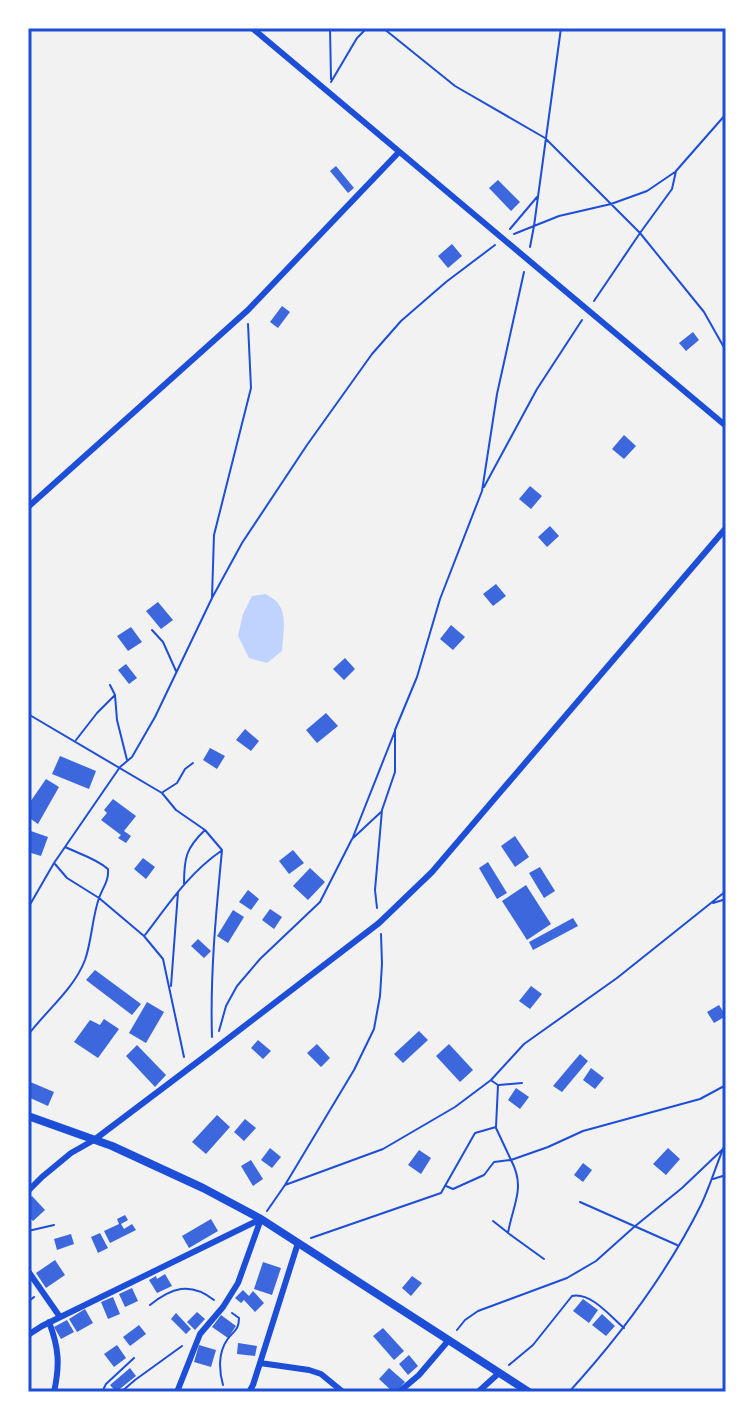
<svg xmlns="http://www.w3.org/2000/svg" width="754" height="1420" font-family="'DejaVu Sans',sans-serif">
<style>
.water{fill:#bfd3fe}
.building{fill:#3d67dc}
.lines{fill:none;stroke-linecap:round;stroke-linejoin:round}
.path{stroke:#1d4ed8;stroke-width:2}
.minor{stroke:#1d4ed8;stroke-width:6}
.secondary{stroke:#1d4ed8;stroke-width:8}
.neatline{fill:none;stroke:#1d4ed8;stroke-width:3}
</style>
<rect width="100%" height="100%" fill="#f2f2f2"/>
<path class="water" d="M265,594C291,605 283,628 282,651L267,663L249,658L238,636L243,614L252,596Z"/>
<path class="building" d="M336,166L354,188L348,193L330,171Z
M498,180L520,202L511,211L489,188Z
M452,244L462,256L448,268L438,256Z
M282,306L290,312L278,328L270,322Z
M693,332L699,340L686,351L679,343Z
M624,435L636,446L624,459L612,449Z
M530,486L542,496L531,509L519,499Z
M550,526L559,536L547,547L538,537Z
M496,584L506,596L493,606L483,594Z
M158,602L173,620L161,629L146,611Z
M451,625L465,637L453,650L440,639Z
M131,627L142,642L128,651L117,636Z
M345,658L355,669L344,680L333,669Z
M126,664L137,678L129,684L118,670Z
M326,713L338,726L317,743L306,730Z
M245,729L259,741L251,751L236,740Z
M210,748L225,756L217,769L203,760Z
M60,756L96,771L89,789L52,774Z
M46,779L59,787L38,824L28,817V805Z
M113,799L136,816L124,831L131,836L126,843L118,838L121,835L101,820L107,813L104,810Z
M28,830L48,837L41,856L28,852Z
M515,836L529,857L515,867L501,846Z
M293,850L304,863L289,874L279,861Z
M143,858L155,867L146,879L134,869Z
M488,862L507,893L497,899L479,868Z
M540,867L555,891L544,898L529,873Z
M310,868L325,882L308,900L293,886Z
M526,885L551,924L527,940L502,901Z
M248,890L259,899L251,910L239,902Z
M270,909L282,917L274,929L262,920Z
M233,910L244,917L228,943L217,936Z
M573,918L578,926L533,950L529,942Z
M198,939L211,951L204,958L191,946Z
M95,970L141,1004L132,1015L86,980Z
M531,986L542,994L530,1009L519,1001Z
M147,1002L164,1012L146,1043L129,1033Z
M719,1005L726,1016L714,1023L707,1012Z
M104,1019L119,1029L98,1058L74,1042L90,1020L100,1025Z
M419,1031L428,1040L403,1063L394,1054Z
M258,1040L271,1051L263,1059L251,1048Z
M317,1044L330,1058L321,1067L307,1053Z
M449,1044L473,1070L460,1082L436,1056Z
M137,1045L166,1075L155,1087L126,1056Z
M580,1054L588,1061L562,1092L553,1086Z
M591,1068L604,1078L595,1089L583,1080Z
M28,1081L54,1092L48,1106L28,1097Z
M516,1088L529,1097L520,1109L508,1100Z
M217,1115L230,1127L206,1154L192,1142Z
M245,1119L256,1128L244,1141L234,1132Z
M270,1148L281,1157L272,1168L261,1160Z
M668,1148L680,1159L666,1175L653,1164Z
M419,1150L431,1158L421,1174L408,1165Z
M251,1160L263,1179L253,1186L241,1166Z
M583,1163L592,1170L583,1182L574,1175Z
M32,1196L45,1210L33,1221L28,1216V1200Z
M125,1215L128,1220L121,1224L124,1229L132,1224L136,1230L110,1243L104,1231L119,1224L117,1219Z
M211,1219L218,1231L189,1248L182,1236Z
M100,1233L108,1248L98,1253L91,1237Z
M71,1234L74,1244L57,1250L54,1239Z
M55,1260L65,1275L46,1288L36,1273Z
M263,1262L281,1268L272,1295L254,1289Z
M165,1274L172,1286L157,1293L149,1280L156,1276L157,1279Z
M412,1276L422,1283L411,1296L402,1288Z
M132,1288L138,1301L125,1307L119,1294Z
M243,1290L249,1296L253,1291L264,1303L255,1312L244,1300L241,1303L235,1298Z
M113,1297L120,1314L108,1319L101,1302Z
M583,1299L598,1310L589,1323L573,1311Z
M85,1309L93,1323L77,1332L69,1319Z
M197,1312L205,1319L195,1330L187,1322Z
M176,1313L191,1329L186,1334L171,1319Z
M602,1314L615,1326L606,1336L592,1325Z
M221,1315L236,1326L228,1338L212,1327Z
M67,1320L74,1332L61,1339L54,1327Z
M139,1325L146,1334L130,1346L123,1337Z
M383,1328L404,1351L394,1360L373,1336Z
M238,1343L257,1346L255,1356L237,1354Z
M117,1345L126,1358L114,1367L104,1354Z
M199,1345L216,1350L211,1367L194,1362Z
M409,1355L418,1366L408,1375L399,1364Z
M130,1368L136,1376L116,1392L110,1385Z
M389,1368L405,1382L396,1392H393L379,1379Z"/>
<g class="lines">
<path class="path" d="M330,28L331,79
M383,28L455,86L545,138L640,233L704,312L726,351
M331,82L357,38L367,28
M510,229L537,197
M514,234L559,216L611,204L647,191L675,172
M530,247L534,226L561,28
M594,301L640,233L672,189L676,171L726,114
M484,487L537,389L582,320
M212,597L214,535L251,388L248,324
M152,630L163,642L176,671
M110,685L115,695L117,720L127,760
M28,714L162,793L176,810L205,830L222,850C216,913 210,974 212,1037
M76,740L97,713L115,695
M163,792L177,783L185,769L193,763
M353,837L395,731
M55,864L67,878L99,898L144,936L163,959L184,1057
M184,884C184,858 186,848 205,830
M713,903L726,899
M28,908L54,863L120,767L132,757L155,717L212,598L242,543L307,445L372,354L401,321L446,282L495,245
M377,908L375,890L382,810L395,772V730L417,677L440,599L482,491L497,394L524,272
M145,935C168,905 189,873 221,851
M171,986L178,892
M219,1031L226,1006L237,986L260,959L320,902L352,839L381,812
M28,1035C46,1011 74,989 85,960C92,940 92,918 99,898C103,887 109,881 108,869C97,859 80,854 65,847
M499,1085L522,1083
M713,1179L726,1175
M285,1185L354,1070L374,1029L380,996L382,964L381,934
M446,1186L453,1189L484,1175L494,1162L511,1160L496,1128
M580,1202L677,1245
M267,1211L285,1185L383,1149L455,1107L491,1080L524,1044L617,978L726,891
M493,1221L507,1232
M28,1231L54,1225
M311,1238L441,1193L475,1133L496,1127L498,1085L492,1081
M544,1259L508,1233C513,1204 526,1188 511,1160L548,1147L583,1131L700,1099L726,1085
M28,1302L34,1297
M150,1305C171,1288 190,1281 214,1300
M457,1330L465,1320L478,1311L567,1278L596,1261L634,1227L682,1188L723,1149
M509,1365L533,1345L572,1296C591,1292 610,1316 624,1328
M223,1385C219,1371 218,1353 227,1340C233,1331 239,1331 239,1318L232,1313
M102,1392L106,1384L134,1358
M121,1392L135,1380L182,1346
M569,1392C620,1336 667,1273 701,1205C711,1184 717,1162 726,1142
M722,1392L726,1384"/>
<path class="minor" d="M252,28L726,426
M28,507L248,310L399,152
M28,1191L42,1177L71,1153L94,1140L212,1051L379,923L432,872L726,528
M28,1271L60,1317
M49,1322C59,1348 60,1365 54,1392
M28,1335L42,1326L261,1219
M260,1363L309,1370L321,1374L343,1392
M177,1392L200,1334L223,1307L238,1283L261,1219
M249,1392L253,1385L298,1243
M399,1392L419,1375L448,1341
M478,1392L499,1373"/>
<path class="secondary" d="M28,1116L112,1146L203,1188L261,1219L529,1392"/>
</g>
<rect width="754" height="1420" fill="none" stroke="#ffffff" stroke-width="60"/>
<rect x="30" y="30" width="694" height="1360" class="neatline"/>
</svg>
